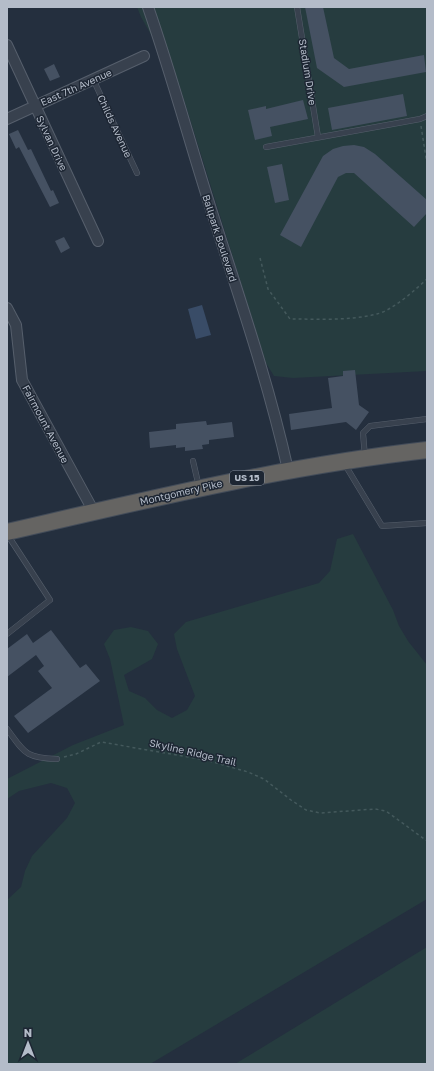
<svg xmlns="http://www.w3.org/2000/svg" width="434" height="1071" font-family="'Golos Text',sans-serif">
<style>
.green{fill:#263c3f}
.water{fill:#394c67}
.building{fill:#455162}
.lines{fill:none;stroke-linecap:round;stroke-linejoin:round}
.service-casing{stroke:#565f6c;stroke-width:6}
.minor-casing{stroke:#565f6c;stroke-width:12}
.trunk-casing{stroke:#434c59;stroke-width:18}
.path{stroke:#44595c;stroke-width:1.5;stroke-dasharray:3 3;stroke-linecap:butt}
.service{stroke:#38414e;stroke-width:5}
.minor{stroke:#38414e;stroke-width:10}
.trunk{stroke:#656462;stroke-width:16}
.labels{text-anchor:middle;stroke-width:3;stroke-linejoin:round;paint-order:stroke}
.shield{fill:#1d2633;stroke:#878f9c;stroke-width:1}
.shield-label{font-size:9px;font-weight:bold;fill:#b4bcc9}
.street-label{font-size:10px;fill:#b4bcc9;stroke:#1d2633}
</style>
<rect width="100%" height="100%" fill="#242f3e"/>
<path class="green" d="M137,7H427V371L293,378L274,376L266,363L179,84L141,17Z
M353,534L393,610L399,626L408,641L427,665V899L150,1064H7V900L21,887L25,871L32,856L67,818L75,803L67,788L51,783L19,791L7,799V779L73,745L124,725L110,659L104,644L114,630L131,627L148,631L158,644L152,659L124,675L129,691L145,698L157,710L172,718L187,710L195,696L177,649L174,634L186,622L319,583L330,571L337,539Z
M427,947V1064H235Z"/>
<path class="water" d="M202,305L211,335L196,339L188,309Z"/>
<path class="building" d="M305,7H323L334,58L349,69L424,55L426,72L344,87L317,68Z
M54,64L60,77L50,81L44,69Z
M403,94L407,116L332,130L328,108Z
M303,100L308,119L270,127L272,136L255,140L248,110L266,106V109Z
M18,130L28,150L31,149L51,191L53,190L59,203L50,207L19,147L16,149L9,134Z
M354,145L364,147L375,154L427,200V213L414,227L354,173H346L338,177L301,247L280,235L323,156L333,149L343,146Z
M282,164L289,200L275,203L267,167Z
M64,237L70,248L61,253L55,241Z
M355,370L359,405L369,412L356,430L346,422L291,430L289,414L332,408L328,378L343,376V371Z
M206,421L207,425L232,422L234,437L209,440V444L202,445L203,449L185,451V447L176,448V445L150,448L149,432L176,429V424Z
M51,630L80,668L86,664L100,681L28,733L14,716L52,688L38,671L44,666L36,655L7,677V649L27,634L33,643Z"/>
<g class="lines">
<defs>
<path id="service" d="M297,7L318,137
M93,79L137,173
M266,147L420,119L427,116
M365,457L363,433L370,426L427,419
M193,461L199,487
M344,463L382,526L427,523
M7,634L50,600L7,534
M7,729C25,753 25,758 57,759"/>
<path id="minor" d="M148,7C171,73 189,140 210,206C238,294 268,380 288,470
M7,45L98,241
M7,119L144,56
M7,308L16,325L22,380L94,512"/>
<path id="trunk" d="M7,532C146,500 285,466 427,450"/>
</defs>
<use href="#service" class="service-casing"/>
<use href="#minor" class="minor-casing"/>
<use href="#trunk" class="trunk-casing"/>
<path class="path" d="M421,126L427,164
M260,258L268,289L290,319C318,319 349,321 377,314C393,310 415,290 427,279
M64,757L76,754L101,742L206,760L248,772L264,779L291,800L306,810L320,813L375,809L386,811L427,841"/>
<use href="#service" class="service"/>
<use href="#minor" class="minor"/>
<use href="#trunk" class="trunk"/>
</g>
<g class="labels">
<rect class="shield" x="230" y="471" width="34" height="14" rx="3"/>
<g class="shield-label">
<text x="247" y="481">US 15</text>
</g>
<g class="street-label">
<text transform="translate(308 72) rotate(81)" y="4">Stadium Drive</text>
<text transform="translate(76 87) rotate(-24)" y="4">East 7th Avenue</text>
<text transform="translate(115 126) rotate(65)" y="4">Childs Avenue</text>
<text transform="translate(52 143) rotate(65)" y="4">Sylvan Drive</text>
<text transform="translate(220 238) rotate(72)" y="4">Ballpark Boulevard</text>
<text transform="translate(46 424) rotate(62)" y="4">Fairmount Avenue</text>
<text transform="translate(181 492) rotate(-13)" y="4">Montgomery Pike</text>
<text transform="translate(193 752) rotate(13)" y="4">Skyline Ridge Trail</text>
</g>
</g>
<rect width="434" height="1071" fill="none" stroke="#b4bcc9" stroke-width="16"/>
<g transform="translate(28 1043)" stroke="#1d2633" stroke-width="3" paint-order="stroke">
<path d="M0-3L7 15L0 10L-7 15Z" fill="#b4bcc9"/>
<text y="-6" font-size="11" font-weight="bold" text-anchor="middle" fill="#b4bcc9">N</text>
</g>
</svg>
